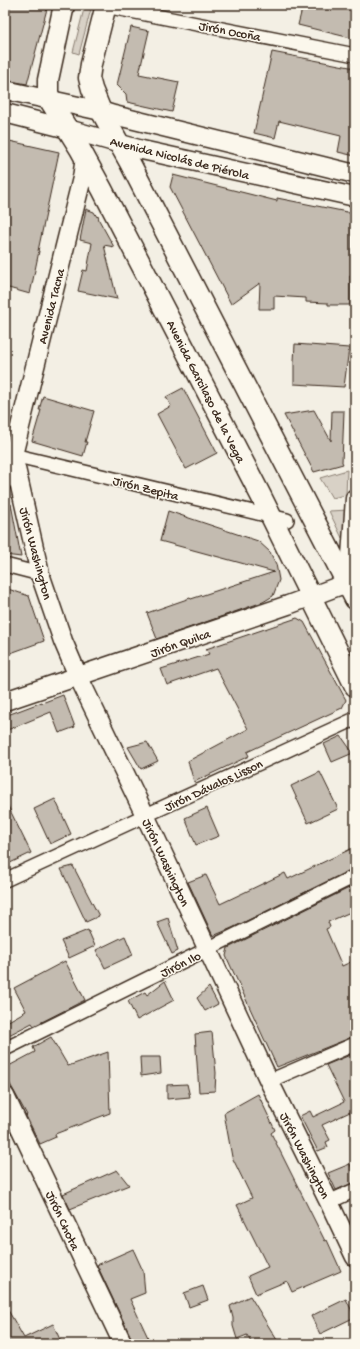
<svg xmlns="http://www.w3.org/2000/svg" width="360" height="1349" font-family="'Gochi Hand',sans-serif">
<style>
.green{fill:#d8d1c6;stroke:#8a7e72}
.building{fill:#c3bbb0;stroke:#3b2a1e}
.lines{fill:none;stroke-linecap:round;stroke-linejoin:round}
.street-casing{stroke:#3b2a1e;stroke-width:16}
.secondary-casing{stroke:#3b2a1e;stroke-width:21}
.primary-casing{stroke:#3b2a1e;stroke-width:23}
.street{stroke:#fbf7ec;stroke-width:13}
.secondary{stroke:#fbf7ec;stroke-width:18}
.primary{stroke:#fbf7ec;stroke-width:20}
.labels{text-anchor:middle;stroke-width:3;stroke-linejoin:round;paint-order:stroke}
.street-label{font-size:13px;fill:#3b2a1e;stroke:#fbf7ec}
</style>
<rect width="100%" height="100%" fill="#f3efe4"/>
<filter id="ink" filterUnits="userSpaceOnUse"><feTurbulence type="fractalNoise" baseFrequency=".025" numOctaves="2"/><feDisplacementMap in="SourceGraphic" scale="8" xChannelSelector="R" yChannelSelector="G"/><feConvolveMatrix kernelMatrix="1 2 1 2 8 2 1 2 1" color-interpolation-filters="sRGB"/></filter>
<g filter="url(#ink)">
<path class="green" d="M85,5H92L79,54L73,52Z
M347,470L346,495L332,498L320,478Z
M349,510L348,538H342L329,511Z"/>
<path class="building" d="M5,5H48L27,84L5,80Z
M303,5H355V39L298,25Z
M131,27L149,31L139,74L179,82L172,112L127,102L126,94L117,85Z
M272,52L355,68V156L338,152L341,136L279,121L275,138L254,133Z
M5,140L59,152L38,251H39L30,294L5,287V202L8,190H5Z
M173,175L277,201V198L347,212L351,214L352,219V276H350V305H328V303L306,302V298L274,296V309H259L260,283L231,304L170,187Z
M86,209L94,212L97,217L98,216L99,220L114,247L104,245L117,299L78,291L83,270L87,271L92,243L80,240Z
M295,344L349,348L344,387L294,384V361Z
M183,388L217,453L186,469L157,414L171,406L166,397Z
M43,396L94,411L85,442H87L83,456L32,441L41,410H39Z
M314,410L331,441L332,411H344L342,462L343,464L314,472L284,415Z
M11,504L21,557L5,555V505Z
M168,511L258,541L270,552L276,564L279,580L273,596L263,602L157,639L147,613L190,598L191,599L274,572L160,541Z
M5,588L29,596L44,641L5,655Z
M297,618L304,622L346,700L342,708L247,752L249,756L194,782L188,761L248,729L216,668L167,685L161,669L209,654L206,649Z
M63,695L75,727L59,733L51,712L5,731V716L42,702V703Z
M341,736L353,753L332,762L324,744Z
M147,742L158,761L141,769L128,747Z
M320,772L338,809L308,823L291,786Z
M55,799L71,834L50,844L34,809Z
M5,800L31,853L8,864L5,858Z
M207,808L219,836L196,845L185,818Z
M355,847V868L232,928L213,936L188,882L206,875L220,904L285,873L288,879Z
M73,866L99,916L86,922L61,869Z
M355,885V910L328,922L330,927L326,929L342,966L355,960V1036L277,1067L226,956L228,948Z
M168,918L178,951L172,954L157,922Z
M88,930L95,946L69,958L61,941Z
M125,936L133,955L105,968L96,950Z
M65,961L85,1000L34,1026L32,1023L5,1037V1023L26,1011L14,988Z
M165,981L174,1000L137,1020L128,1001L145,992L147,995Z
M209,987L218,1004L205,1011L197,998Z
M212,1032L216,1073L215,1091L199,1092L195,1034Z
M51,1037L68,1066L108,1052L110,1113L55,1134L56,1137L40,1144L26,1116L27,1115L5,1075V1068L35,1052L33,1047Z
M355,1053V1123L350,1112L322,1125L330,1140L326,1142L328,1147L318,1151L300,1116L310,1111L313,1117L344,1102L326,1065Z
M140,1057H160L161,1073L141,1076Z
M187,1084L190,1097L167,1099V1085Z
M258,1094L275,1130L271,1133L325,1241L327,1240L341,1271L292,1292L287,1281L256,1294L248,1276L268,1267L237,1205L252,1198L232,1157L224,1113Z
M350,1164L355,1177V1182L336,1190L328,1173Z
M117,1170L129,1185L70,1209L63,1194Z
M133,1249L143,1271L145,1293L130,1299L151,1344H134L97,1265Z
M203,1286L208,1300L189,1307L184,1293Z
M250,1296L277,1340L269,1344H252L247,1335L237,1339L233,1326V1318L230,1306Z
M346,1299L355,1317L320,1334L311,1316Z
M5,1305L24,1338L53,1324L62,1344H5Z"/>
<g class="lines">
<defs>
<path id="street" d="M105,6L355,55
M5,483L13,455L287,520
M5,565L40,574
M5,880L355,719
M5,1049L355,876
M269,1081L355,1044
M329,1202L355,1190"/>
<path id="secondary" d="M5,90L101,111L114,115L355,174
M5,113L68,129L142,150L355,197
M85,157L82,178L13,455L40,574L63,641L78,676L145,815L269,1081L329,1202L355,1257
M5,701L288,605L347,583L350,571L355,498
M5,1096L123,1344"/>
<path id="primary" d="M64,5L48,80V93L52,104L80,149L102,189L261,496L355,686
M106,5L91,64L89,78L92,89L101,111L130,163L355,599"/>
</defs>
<use href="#street" class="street-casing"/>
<use href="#secondary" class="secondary-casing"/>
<use href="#primary" class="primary-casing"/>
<use href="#street" class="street"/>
<use href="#secondary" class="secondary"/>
<use href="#primary" class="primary"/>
</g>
</g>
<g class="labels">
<g class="street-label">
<text transform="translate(230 30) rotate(11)" y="5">Jirón Ocoña</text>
<text transform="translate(180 157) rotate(14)" y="5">Avenida Nicolás de Piérola</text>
<text transform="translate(50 306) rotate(-76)" y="5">Avenida Tacna</text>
<text transform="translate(207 391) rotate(63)" y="5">Avenida Garcilaso de la Vega</text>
<text transform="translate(146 487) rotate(14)" y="5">Jirón Zepita</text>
<text transform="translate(37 553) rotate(75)" y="5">Jirón Washington</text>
<text transform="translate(180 642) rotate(-19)" y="5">Jirón Quilca</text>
<text transform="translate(213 784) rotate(-25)" y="5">Jirón Dávalos Lisson</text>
<text transform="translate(167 862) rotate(65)" y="5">Jirón Washington</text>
<text transform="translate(180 963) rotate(-26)" y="5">Jirón Ilo</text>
<text transform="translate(306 1155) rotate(63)" y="5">Jirón Washington</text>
<text transform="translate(64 1220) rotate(65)" y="5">Jirón Chota</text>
</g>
</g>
<rect width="360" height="1349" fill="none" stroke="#fbf7ec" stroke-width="20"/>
<rect x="10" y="10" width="340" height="1329" fill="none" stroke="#3b2a1e" stroke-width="1.5" filter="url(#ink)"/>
</svg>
